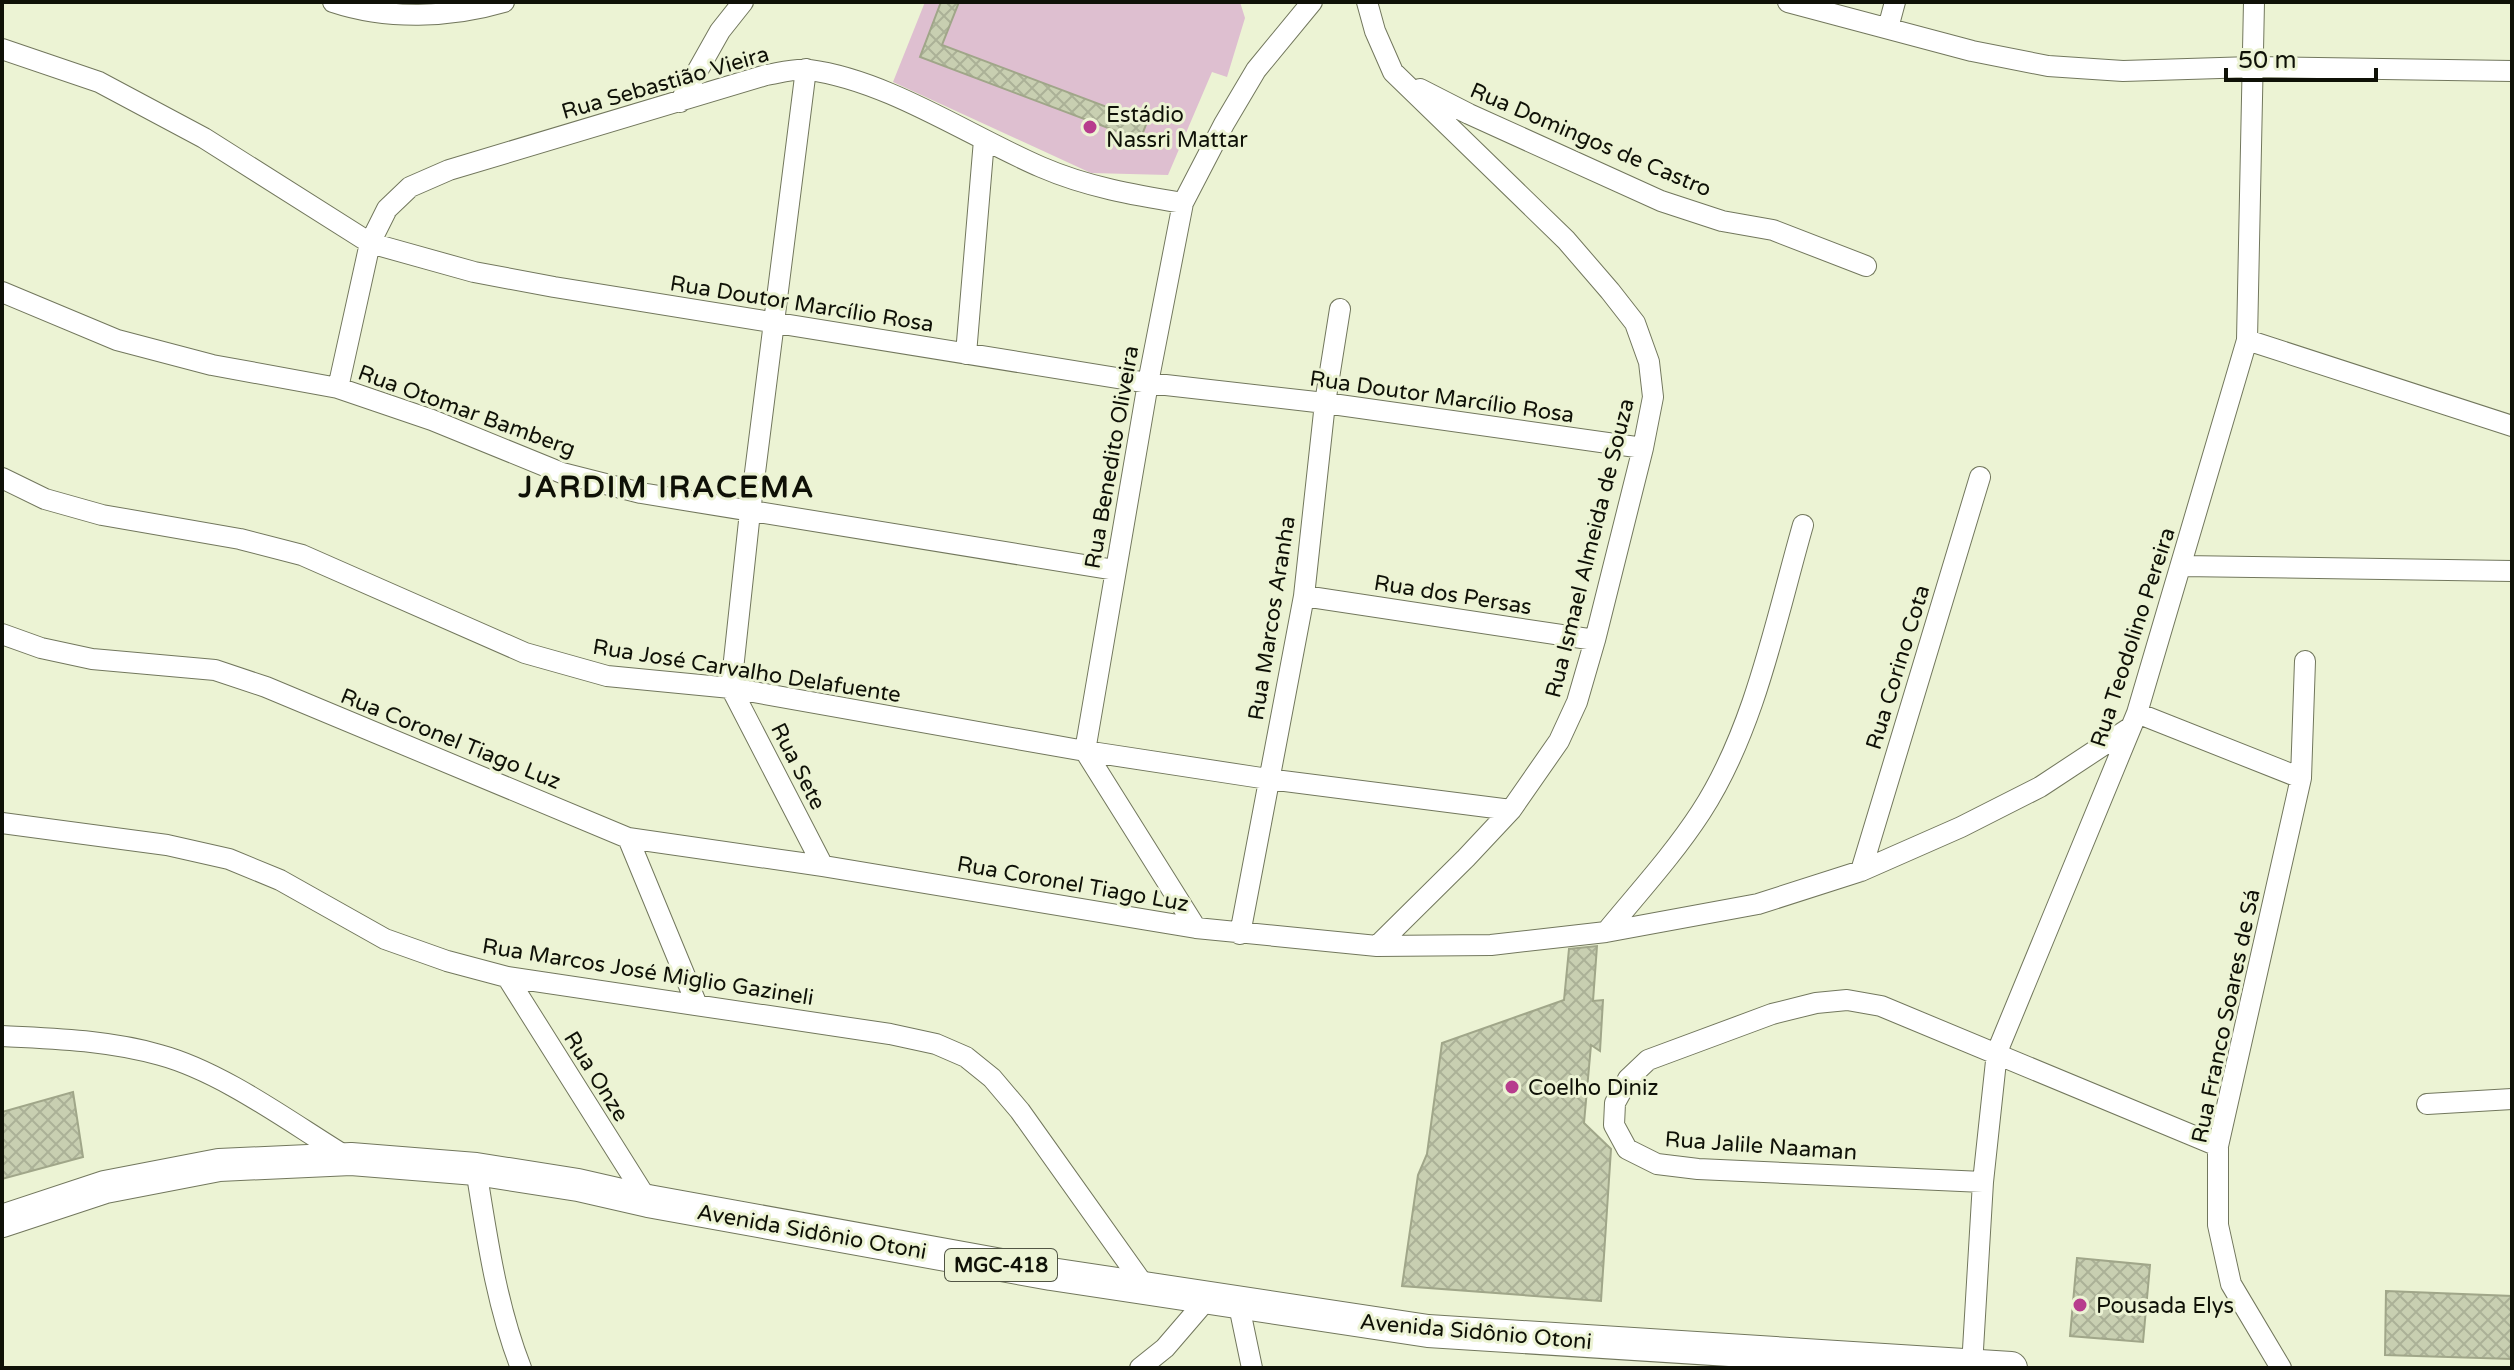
<svg xmlns="http://www.w3.org/2000/svg" width="2514" height="1370" font-family="'Varela Round',sans-serif">
<style>
.garden{fill:#debfd0}
.building{fill:url(#building-cross-hatch);stroke:#a0a689;stroke-width:2}
.lines{fill:none;stroke-linecap:round;stroke-linejoin:round}
.minor-casing{stroke:#72775d;stroke-width:22}
.primary-casing{stroke:#72775d;stroke-width:34}
.minor{stroke:#fff;stroke-width:20}
.primary{stroke:#fff;stroke-width:32}
.poi-dot{fill:#b73c8d;stroke:#ecf3d4;stroke-width:3}
.labels{text-anchor:middle;stroke-width:6;stroke-linejoin:round;paint-order:stroke}
.shield{fill:#ecf3d4;stroke:#515544;stroke-width:2}
.shield-label{font-size:20px;font-weight:bold;fill:#0f1107}
.street-label{font-size:22px;fill:#0f1107;stroke:#ecf3d4}
.poi-label{font-size:22px;fill:#0f1107;stroke:#ecf3d4;text-anchor:start}
.district-label{font-size:30px;font-weight:bold;letter-spacing:2px;fill:#0f1107;stroke:#ecf3d4}
</style>
<defs>
<pattern id="building-cross-hatch" width="8" height="8" patternUnits="userSpaceOnUse" patternTransform="scale(2)"><rect width="8" height="8" fill="#c8cfb1"/><path d="M0 0l8 8M0 8l8-8" fill="none" stroke="#abb197"/></pattern>
</defs>
<rect width="100%" height="100%" fill="#ecf3d4"/>
<path class="garden" d="M925,2H1240L1245,18L1227,77L1212,72L1168,175L1091,173L893,82Z"/>
<path class="building" d="M941,2H959L942,45L1147,122L1140,140L920,57Z
M1597,946L1593,1001L1603,1000L1600,1051L1591,1045L1584,1123L1611,1149L1601,1301L1402,1286L1418,1175L1427,1154L1442,1043L1564,1000L1569,949Z
M73,1092L83,1157L2,1179V1112Z
M2077,1258L2150,1265L2143,1342L2070,1336Z
M2386,1291L2512,1296V1359L2385,1355Z"/>
<g class="lines">
<defs>
<path id="minor" d="M333,2C387,20 450,18 504,2
M1367,2L1375,31L1393,72L1566,240L1610,291L1635,323L1649,362L1653,397L1643,448L1595,640L1577,702L1559,741L1511,810L1466,858L1377,946
M1788,2L1972,51L2048,66L2123,71L2252,67L2512,71
M1888,28L1895,2
M2,49L99,82L204,138L370,243L474,272L554,287L1148,383L1325,403L1643,448
M806,69L750,512L731,688L823,866
M1420,89L1469,114L1661,201L1722,221L1773,230L1866,266
M680,102L720,31L743,2
M2,292L117,340L212,365L338,388L432,420L562,473L641,493L1115,570
M2247,340L2512,426
M966,354L984,140
M338,388L370,243L387,209L410,187L449,170L766,75C779,73 795,68 809,70C887,80 969,136 1041,167C1087,187 1134,195 1183,203
M2,478L45,499L102,515L240,539L302,555L525,653L607,676L731,688L1085,751L1268,779L1511,810
M2182,566L2512,571
M1304,596L1595,640
M2,634L41,648L92,659L215,670L266,687L628,838L823,866L1196,928L1377,946L1491,945L1606,932L1758,904L1861,871L1961,827L2040,787L2131,727
M2137,713L2301,778
M2,823L167,845L229,859L280,880L385,939L447,961L507,977L890,1034L936,1044L966,1057L992,1078L1020,1111L1146,1288
M628,838L697,1005
M1861,871L1980,477
M1196,928L1085,751L1148,383L1183,203L1224,124L1256,70L1312,2
M1606,932C1638,893 1673,855 1701,812C1755,729 1776,619 1803,525
M1240,934L1304,596L1325,403L1340,309
M507,977L648,1201
M2,1036C55,1039 108,1040 160,1055C223,1072 291,1123 347,1157
M2427,1104L2512,1099
M476,1169C487,1237 496,1304 521,1368
M1983,1182L1698,1169L1657,1164L1627,1149L1614,1125L1615,1103L1628,1079L1648,1060L1772,1014L1816,1003L1847,1000L1881,1006L2218,1146
M1238,1301L1252,1368
M1972,1366L1983,1182L1997,1052L2137,713L2247,340L2254,2
M1140,1368L1165,1348L1208,1298
M2281,1368L2231,1284L2218,1225V1146L2301,778L2305,661"/>
<path id="primary" d="M2,1221L105,1187L219,1165L351,1159L476,1169L578,1185L648,1201L1051,1274L1428,1331L2011,1368"/>
</defs>
<use href="#minor" class="minor-casing"/>
<use href="#primary" class="primary-casing"/>
<use href="#minor" class="minor"/>
<use href="#primary" class="primary"/>
</g>
<g class="poi-dot">
<circle cx="1090" cy="127" r="8"/>
<circle cx="1512" cy="1087" r="8"/>
<circle cx="2080" cy="1305" r="8"/>
</g>
<g class="labels">
<rect class="shield" x="945" y="1249" width="112" height="32" rx="6"/>
<g class="shield-label">
<text x="1001" y="1272">MGC-418</text>
</g>
<g class="street-label">
<text transform="translate(665 82) rotate(-16)" y="8">Rua Sebastião Vieira</text>
<text transform="translate(1591 139) rotate(23)" y="8">Rua Domingos de Castro</text>
<text transform="translate(802 303) rotate(9)" y="8">Rua Doutor Marcílio Rosa</text>
<text transform="translate(1442 396) rotate(8)" y="8">Rua Doutor Marcílio Rosa</text>
<text transform="translate(467 410) rotate(20)" y="8">Rua Otomar Bamberg</text>
<text transform="translate(1111 457) rotate(-80)" y="8">Rua Benedito Oliveira</text>
<text transform="translate(1589 548) rotate(-76)" y="8">Rua Ismael Almeida de Souza</text>
<text transform="translate(1453 594) rotate(9)" y="8">Rua dos Persas</text>
<text transform="translate(1271 618) rotate(-81)" y="8">Rua Marcos Aranha</text>
<text transform="translate(2132 637) rotate(-72)" y="8">Rua Teodolino Pereira</text>
<text transform="translate(1897 667) rotate(-73)" y="8">Rua Corino Cota</text>
<text transform="translate(747 670) rotate(9)" y="8">Rua José Carvalho Delafuente</text>
<text transform="translate(451 738) rotate(22)" y="8">Rua Coronel Tiago Luz</text>
<text transform="translate(799 766) rotate(63)" y="8">Rua Sete</text>
<text transform="translate(1073 883) rotate(10)" y="8">Rua Coronel Tiago Luz</text>
<text transform="translate(648 971) rotate(9)" y="8">Rua Marcos José Miglio Gazineli</text>
<text transform="translate(2225 1016) rotate(-78)" y="8">Rua Franco Soares de Sá</text>
<text transform="translate(597 1076) rotate(58)" y="8">Rua Onze</text>
<text transform="translate(1761 1145) rotate(4)" y="8">Rua Jalile Naaman</text>
<text transform="translate(812 1231) rotate(10)" y="8">Avenida Sidônio Otoni</text>
<text transform="translate(1476 1331) rotate(5)" y="8">Avenida Sidônio Otoni</text>
</g>
<g class="poi-label">
<text x="1106" y="122">Estádio<tspan x="1106" dy="25">Nassri Mattar</tspan></text>
<text x="1528" y="1095">Coelho Diniz</text>
<text x="2096" y="1313">Pousada Elys</text>
</g>
<g class="district-label">
<text x="667" y="497">JARDIM IRACEMA</text>
</g>
</g>
<rect width="2514" height="1370" fill="none" stroke="#0f1107" stroke-width="8"/>
<path d="M2226 68v12h150v-12" fill="none" stroke="#0f1107" stroke-width="4"/>
<text x="2238" y="68" font-size="24" fill="#0f1107" stroke="#ecf3d4" stroke-width="6" paint-order="stroke">50 m</text>
</svg>
